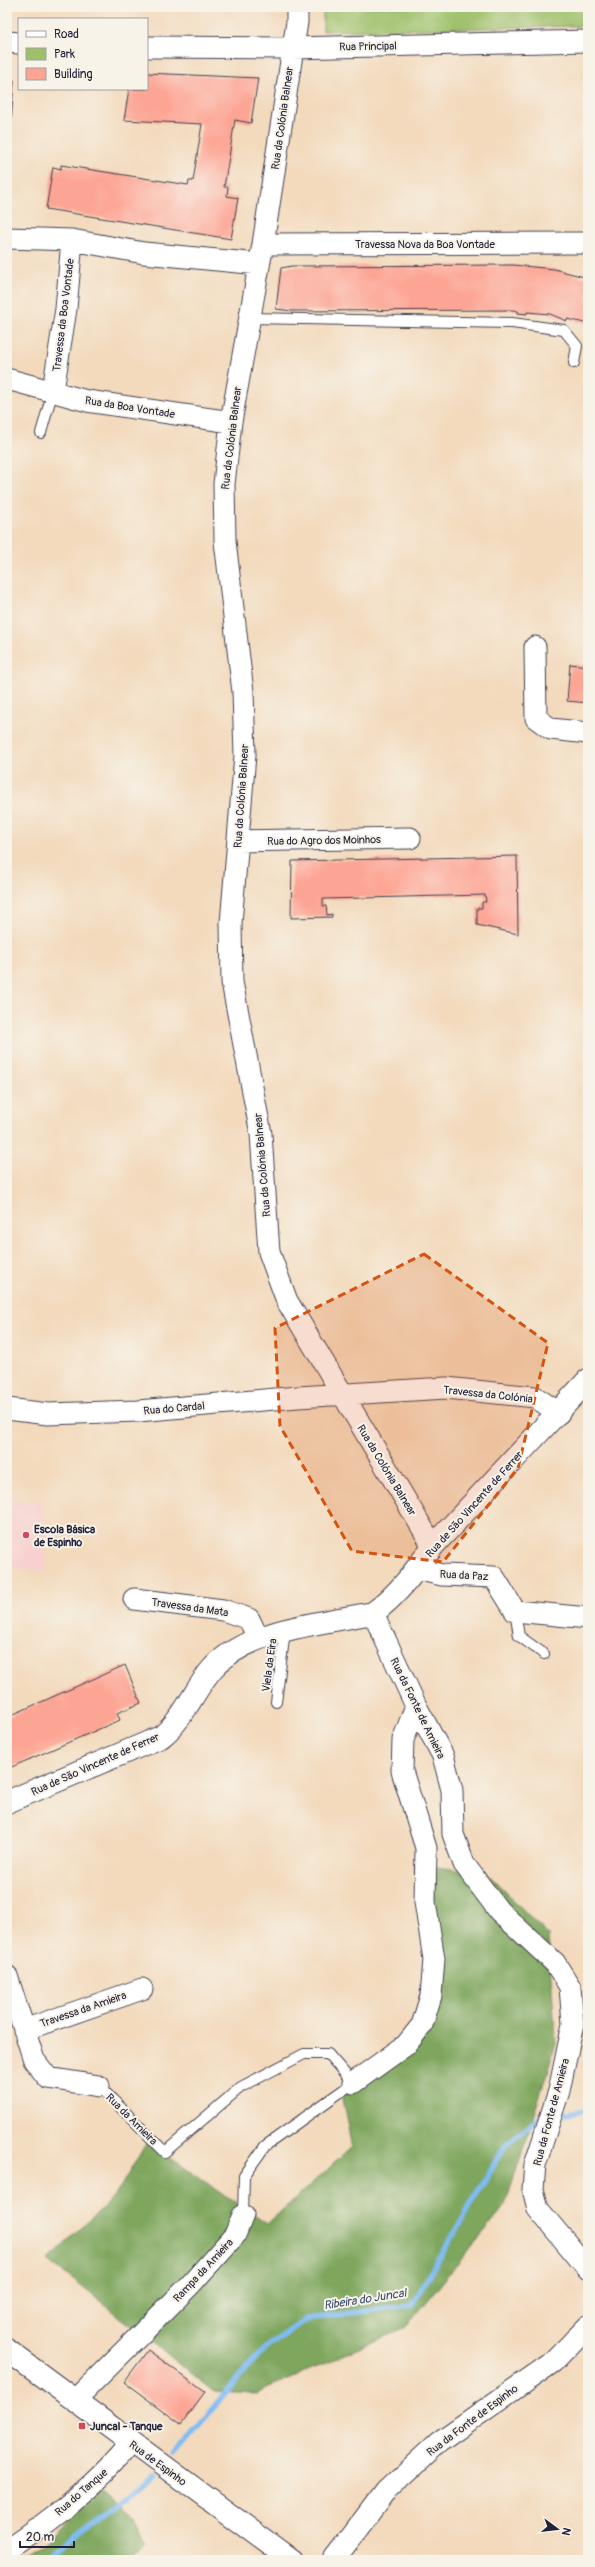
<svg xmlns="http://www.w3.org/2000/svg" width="595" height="2567" font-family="Pangolin,sans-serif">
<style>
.built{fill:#f7d0cf}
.green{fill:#9dc069;stroke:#607152}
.forest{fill:#7ea65d;stroke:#50644c}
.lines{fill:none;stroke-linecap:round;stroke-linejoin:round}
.stream{stroke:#80bcf2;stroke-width:5.5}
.building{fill:#fda594}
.service-casing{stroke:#413e4e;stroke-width:12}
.minor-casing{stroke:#413e4e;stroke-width:23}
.tertiary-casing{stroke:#413e4e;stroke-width:24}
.primary-casing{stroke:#413e4e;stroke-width:24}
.service{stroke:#fff;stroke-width:10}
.minor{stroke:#fff;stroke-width:21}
.tertiary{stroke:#fff;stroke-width:22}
.primary{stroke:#fff;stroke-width:22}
.marked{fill:#d45411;fill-opacity:0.2;stroke:#d45411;stroke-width:3;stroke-dasharray:8 5;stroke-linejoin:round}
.poi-dot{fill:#d1495b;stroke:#f7f3e8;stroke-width:1.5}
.labels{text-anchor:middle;stroke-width:4;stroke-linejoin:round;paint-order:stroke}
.street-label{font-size:11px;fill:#22223b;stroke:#f7f3e8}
.poi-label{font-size:11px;font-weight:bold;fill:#22223b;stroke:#f7f3e8;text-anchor:start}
.water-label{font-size:12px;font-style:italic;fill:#3e5072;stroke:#f7f3e8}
</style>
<rect width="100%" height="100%" fill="#f7f3e8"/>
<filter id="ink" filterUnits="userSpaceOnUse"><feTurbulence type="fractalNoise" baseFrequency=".025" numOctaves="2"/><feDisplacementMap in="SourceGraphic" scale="8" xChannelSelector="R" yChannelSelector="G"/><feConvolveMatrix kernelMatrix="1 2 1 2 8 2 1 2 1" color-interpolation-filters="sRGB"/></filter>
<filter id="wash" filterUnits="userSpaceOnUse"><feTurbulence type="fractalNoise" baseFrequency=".012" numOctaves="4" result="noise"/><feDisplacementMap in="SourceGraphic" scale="16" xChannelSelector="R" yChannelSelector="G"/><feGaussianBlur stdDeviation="0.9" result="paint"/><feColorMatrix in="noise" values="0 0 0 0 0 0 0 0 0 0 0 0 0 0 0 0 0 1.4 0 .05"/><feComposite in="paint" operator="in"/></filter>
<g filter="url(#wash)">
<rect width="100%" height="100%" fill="#f3dabd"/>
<path class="built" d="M7,1499L43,1503L46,1571L7,1567Z"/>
<path class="green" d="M323,7H588V26L323,31Z"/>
<path class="forest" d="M414,1864L488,1874L548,1935L556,2044L505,2206L406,2327L256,2394L215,2392L48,2260L115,2196L147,2142L267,2224L352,2147L341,2094L427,2017V1944Z
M100,2488L134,2517L146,2547L134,2560H13L47,2542Z"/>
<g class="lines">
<path class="stream" d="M559,2114L588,2110
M174,2454L263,2350L306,2319L412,2305L505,2146L541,2116
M44,2560L154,2476"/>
</g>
<g id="blocks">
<path class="building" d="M7,66H11L10,80H14L8,167Z
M147,73L258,78L251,123L235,120L224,187H228L227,196L238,198L231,239L46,209L53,167L61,169V165L188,185L189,181H193L202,124L124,120L129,89H147Z
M513,265L554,269L588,278V317L585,323L567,319V321L550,314L527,312V314L518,313V311L513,310L292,311L276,309L281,268L292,266Z
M570,664L588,666V703L567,701Z
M517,856L518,934L477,925V908H482V902H486L485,895L323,899V906H326L327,915L332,914V917L291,918L292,861Z
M125,1665L141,1703L117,1713L120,1720L7,1769V1717Z
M148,2350L205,2392L181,2424L124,2382Z"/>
</g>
</g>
<g filter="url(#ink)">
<use href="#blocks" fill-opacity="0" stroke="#413e4e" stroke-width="1"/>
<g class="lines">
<defs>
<path id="service" d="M249,318L512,323L564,330L577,346L574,363
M41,433L53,390
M515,1611L519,1636L544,1654
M276,1702L285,1631
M99,2086L165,2152L241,2087L304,2054H328L353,2083L265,2146L244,2176L243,2215"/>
<path id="minor" d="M297,7V22L263,244L231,422L224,484L225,541L243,692L245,755L231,923L232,982L261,1134L269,1252L287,1301L433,1546
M7,42L19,43
M147,47L292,48L588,41
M7,238L72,240L144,253L259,264
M263,244L588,243
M7,379L87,401L231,422
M53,390L66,309L72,240
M535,647L536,718L551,729L588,733
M238,841L410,838
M7,1409L48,1414L138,1411L298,1397L446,1388L535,1397L559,1413
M417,1569L442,1575L494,1577L515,1611L588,1618
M134,1599L223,1610L249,1619L258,1638
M373,1613L416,1706L443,1756L452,1790L453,1834L464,1864L499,1911L555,1963L570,1987L573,2024L559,2091L535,2165L533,2189L538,2209L588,2269
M7,1976L34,2060L48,2078L99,2086
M24,2030L142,1989
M353,2083L406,2045L422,2025L431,1996L434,1959L425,1902L426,1848L402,1771L403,1740L416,1706
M75,2400L191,2284L235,2235L243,2215
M7,2550C52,2519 97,2485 131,2442
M334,2560L386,2491L439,2442L553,2362L588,2326"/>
<path id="tertiary" d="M7,1802L161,1737C185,1718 193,1691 212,1669C247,1629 322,1623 373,1613C398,1595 416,1570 433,1546L588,1380"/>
<path id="primary" d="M7,2350L291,2560"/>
</defs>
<use href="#service" class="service-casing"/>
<use href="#minor" class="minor-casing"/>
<use href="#tertiary" class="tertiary-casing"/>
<use href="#primary" class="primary-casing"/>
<use href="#service" class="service"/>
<use href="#minor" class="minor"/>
<use href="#tertiary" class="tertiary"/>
<use href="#primary" class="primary"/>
</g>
</g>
<path class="marked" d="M424,1254L548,1343L518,1468L443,1562L352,1551L280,1426L275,1328Z"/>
<g class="poi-dot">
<circle cx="26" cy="1535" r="4"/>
<rect x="78" y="2422" width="8" height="8" rx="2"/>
</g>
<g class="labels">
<g class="street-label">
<text transform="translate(368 46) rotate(-1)" y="4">Rua Principal</text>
<text transform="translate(282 118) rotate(-82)" y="4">Rua da Colónia Balnear</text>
<text x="425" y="248">Travessa Nova da Boa Vontade</text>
<text transform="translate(63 315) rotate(-83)" y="4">Travessa da Boa Vontade</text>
<text transform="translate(130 407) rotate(9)" y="4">Rua da Boa Vontade</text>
<text transform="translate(231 438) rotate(-83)" y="4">Rua da Colónia Balnear</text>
<text transform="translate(241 796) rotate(-86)" y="4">Rua da Colónia Balnear</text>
<text transform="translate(324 840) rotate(-1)" y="4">Rua do Agro dos Moinhos</text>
<text transform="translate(262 1165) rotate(-95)" y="4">Rua da Colónia Balnear</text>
<text transform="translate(488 1394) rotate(6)" y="4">Travessa da Colónia</text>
<text transform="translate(174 1408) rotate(-5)" y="4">Rua do Cardal</text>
<text transform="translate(387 1470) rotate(59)" y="4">Rua da Colónia Balnear</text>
<text transform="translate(474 1504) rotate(-48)" y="4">Rua de São Vincente de Ferrer</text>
<text transform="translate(464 1575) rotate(3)" y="4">Rua da Paz</text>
<text transform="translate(190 1607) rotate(8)" y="4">Travessa da Mata</text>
<text transform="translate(269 1665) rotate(-82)" y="4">Viela da Eira</text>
<text transform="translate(418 1708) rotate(64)" y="4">Rua da Fonte de Amieira</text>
<text transform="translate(95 1764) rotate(-24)" y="4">Rua de São Vincente de Ferrer</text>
<text transform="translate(83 2009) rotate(-19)" y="4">Travessa da Amieira</text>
<text transform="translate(551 2112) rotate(-75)" y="4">Rua da Fonte de Amieira</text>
<text transform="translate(132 2119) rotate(45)" y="4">Rua da Amieira</text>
<text transform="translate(203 2270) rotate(-47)" y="4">Rampa da Amieira</text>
<text transform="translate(472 2420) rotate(-37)" y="4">Rua da Fonte de Espinho</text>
<text transform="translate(158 2463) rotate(36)" y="4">Rua de Espinho</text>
<text transform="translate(81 2492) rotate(-41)" y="4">Rua do Tanque</text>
</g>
<g class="poi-label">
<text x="34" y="1533">Escola Básica<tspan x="34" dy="13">de Espinho</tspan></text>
<text x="90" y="2430">Juncal - Tanque</text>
</g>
<g class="water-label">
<text transform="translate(365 2299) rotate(-9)" y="4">Ribeira do Juncal</text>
</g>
</g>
<rect width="595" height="2567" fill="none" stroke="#f7f3e8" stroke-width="24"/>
<rect x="18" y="18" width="130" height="72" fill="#f7f3e8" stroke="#a29fa3"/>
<rect x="26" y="31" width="20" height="6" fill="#ffffff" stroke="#a29fa3"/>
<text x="54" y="38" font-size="12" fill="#22223b">Road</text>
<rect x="26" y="48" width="20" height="12" fill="#9dc069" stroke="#a29fa3"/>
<text x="54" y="58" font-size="12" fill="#22223b">Park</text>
<rect x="26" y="68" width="20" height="12" fill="#fda594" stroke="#a29fa3"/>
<text x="54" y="78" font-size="12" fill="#22223b">Building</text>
<g transform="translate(557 2529) rotate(105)" stroke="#f7f3e8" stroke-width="3" paint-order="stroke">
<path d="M0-3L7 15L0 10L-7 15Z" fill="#22223b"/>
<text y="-6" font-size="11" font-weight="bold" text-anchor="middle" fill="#22223b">N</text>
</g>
<path d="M20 2541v6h54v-6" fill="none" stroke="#22223b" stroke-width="2"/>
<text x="26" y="2541" font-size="12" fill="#22223b" stroke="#f7f3e8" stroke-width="3" paint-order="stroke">20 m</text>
</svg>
